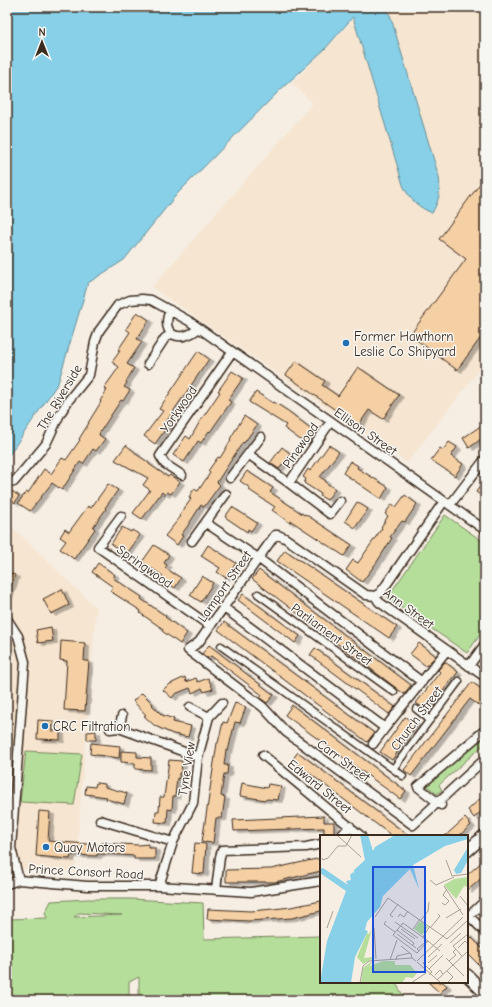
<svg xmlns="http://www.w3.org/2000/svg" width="492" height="1007" font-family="'Comic Neue',sans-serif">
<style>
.built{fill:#f6e5d0}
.green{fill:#b5de9b;stroke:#78845c;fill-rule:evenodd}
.water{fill:#87d0e8;stroke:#698e97}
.building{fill:#f5d0a5;stroke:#3b2a1e;filter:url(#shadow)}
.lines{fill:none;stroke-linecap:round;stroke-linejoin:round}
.pedestrian-casing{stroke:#3b2a1e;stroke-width:9}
.minor-casing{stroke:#3b2a1e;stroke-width:11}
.secondary-casing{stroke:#3b2a1e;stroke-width:14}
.pedestrian{stroke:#f6f6f2;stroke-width:6}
.minor{stroke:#f6f6f2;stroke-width:8}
.secondary{stroke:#f6f6f2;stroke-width:11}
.poi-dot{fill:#1f6fb2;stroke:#f6f6f2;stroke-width:1.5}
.labels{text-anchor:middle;stroke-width:3;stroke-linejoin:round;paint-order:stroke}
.poi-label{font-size:13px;fill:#3b2a1e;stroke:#f6f6f2;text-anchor:start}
.street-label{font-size:13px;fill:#3b2a1e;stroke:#f6f6f2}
.inset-road{fill:none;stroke:#aba094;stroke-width:1}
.view{fill:#1d4ed8;fill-opacity:0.15;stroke:#1d4ed8;stroke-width:2}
.inset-edge{fill:none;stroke:#3b2a1e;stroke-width:2}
</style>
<defs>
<filter id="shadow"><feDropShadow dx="4.5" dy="2.5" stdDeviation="0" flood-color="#0004"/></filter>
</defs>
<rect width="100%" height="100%" fill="#f6eee3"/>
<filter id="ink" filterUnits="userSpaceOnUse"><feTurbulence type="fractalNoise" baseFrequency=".025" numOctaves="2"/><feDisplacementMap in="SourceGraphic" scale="8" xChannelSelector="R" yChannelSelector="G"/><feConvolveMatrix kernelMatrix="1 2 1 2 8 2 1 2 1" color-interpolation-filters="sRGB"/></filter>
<g filter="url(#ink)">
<path class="built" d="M366,7H485V362L407,463L152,287L313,103L292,83Z
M7,522L96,608L75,872L7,868Z"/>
<path class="green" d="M445,515L485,543V628L467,653L387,598Z
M484,733L485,747L482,746L439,785L442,790L437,794L427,786L428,782Z
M26,751L82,754L74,805L20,802Z
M88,899H131L203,903L204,939L321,936V982H395L406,1000H139V977L129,982V1000H7V919L47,918L45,913L51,901ZM79,913L122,915L74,917Z"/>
<path class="water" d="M7,7H383L390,15L439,177C441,191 439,201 432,213C418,207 409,199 403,185L353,17L325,49L280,90L177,194L124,260L88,283L58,383L7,458Z"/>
<path class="building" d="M485,177V332L457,370L410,335L466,259L439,239Z
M137,312L149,320L137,339L142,342L127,364L134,368L126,382L127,383L124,387L130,390L123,401L121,400L100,432L99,435L105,439L96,451L93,449L83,464L80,462L62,490L52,483L30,511L18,503L26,492L28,493L44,469L51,474L62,458L66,460L80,440L79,439L89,423H88L101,402L100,401L107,390L104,388L119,367L112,362L120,351L118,350L130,332L126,329Z
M198,351L209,359L166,422L169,424L155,444L144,436L163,411L159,409Z
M296,361L325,381L322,385L338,396L358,367L399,395L383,419L369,410L358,426L286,375Z
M232,371L243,378L228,400L231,402L210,432L209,431L201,443L198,441L184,462L173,455L186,436L190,439L199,423L220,392L218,391Z
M256,392L273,403L274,402L288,411L314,431L306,444L284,428L286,425L249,402Z
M244,416L257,425L244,443L243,442L217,482L220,485L204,507L201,505L187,527L181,535L183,536L177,545L165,536L181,516L180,515L191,499L189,497L194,489L198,491L210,473L208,471L218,457L220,458L231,440L230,439Z
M485,423V436L469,448L463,438Z
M449,442L457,447L451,456L463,464L455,476L431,460L440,448L443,450Z
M126,445L136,453V454L149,463V464L168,477L170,475L180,482L171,494L167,492L165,495L162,492L142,519L133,513L150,490L143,485L148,478L115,460Z
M329,445L339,452L320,477L326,481L325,482L335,489L327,500L320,496L321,494L304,483L306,479L303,477L308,469L310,471Z
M282,447L291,454L279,469L270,463Z
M350,461L358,466L357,468L388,487L381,499L343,473Z
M247,471L273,488L270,492L304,515L305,514L352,545L344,556L291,521L290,523L272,510L275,507L249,490L250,488L240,481Z
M485,479V498L476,492Z
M108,484L118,490L105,508L106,509L93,527L95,529L74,559L60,549L66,541L60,537L65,529L69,532L88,506L91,508Z
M12,491L19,496L15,503L8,498Z
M405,495L417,504L405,522L402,521L390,537L392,538L377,562L362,582L346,570L353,560L358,563L382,528L381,527L388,516L385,514L392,504L396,507Z
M357,502L368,509L355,528L345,521Z
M232,507L257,523L251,531L248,529L247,532L225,517Z
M122,527L131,532L132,530L140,535L124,558L115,552L118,549L111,544Z
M154,545L169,555L164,563L167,565L165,568L181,578L175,588L164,581L165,580L162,578L163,576L142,562Z
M208,545L236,563L226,578L217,572L220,568L201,556Z
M285,550L397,627L389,638L277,561Z
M98,563L115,575L113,578L142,597L141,599L166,616L165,617L187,633L180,644L162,631L163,629L140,613L141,611L110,591L113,587L92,572Z
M259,570L411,685L404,694L252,579Z
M7,572L15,575L8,595H7Z
M202,576L213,583L201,602L190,595Z
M62,589L69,605L51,614L43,599Z
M243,594L300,636L295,643L238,600Z
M224,622L374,733L367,742L218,630Z
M51,627L53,641L38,643L36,630Z
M61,641L85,643L84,661H89L85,711L64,710L67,661L60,660Z
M419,643L436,656L426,666L410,654Z
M209,645L274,695L267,703L260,698L262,695L211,656L208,658L202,654Z
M315,648L395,707L389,714L310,655Z
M445,662L458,672L427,711L416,703L440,672L438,670Z
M185,677L186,682L196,678L198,682L208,678L213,689L204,692L202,688L192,693L190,688L175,694L172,698L163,690L168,685Z
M472,682L485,692V710L470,699L411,776L404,770Z
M142,693L153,704L152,705L162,715L174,719L173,722L191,726L188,737L173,734L155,726L144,716L146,715L133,701Z
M235,703L246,707L240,723L235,722L228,751L226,750L224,765H228L227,774H224L221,796L225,797L222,818H216L213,843L202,842L217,743H218L223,722L227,723Z
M292,705L406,791L400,799L285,715Z
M405,717L417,724L392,760L380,752Z
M38,720L53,721L52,731H60V740L37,739Z
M96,731V740H87V732Z
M91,743L120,746L119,758L90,754Z
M121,751L137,752V757L151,758V770L135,769V763L121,762Z
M298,752L409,836H392L292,760Z
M169,760L182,761L181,773H179V779L177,778L175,796H173L172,810L168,809L167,823L155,822L156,811H159L160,797H164Z
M96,783L105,784V787L127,793L124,804L106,799L107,797L85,794L86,786L95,787Z
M242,783L267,788L268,784L281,786L278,800L267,799L266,800L240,796Z
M485,794V808L474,818L468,810Z
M39,811L50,812L48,841L101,845V843L139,845L148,844V848H155V859H134V856L110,854H97V856L71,855L70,859L36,856Z
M324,816V822H334V834L324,835V828L234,831L233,820Z
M465,818L471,825L459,836H445Z
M195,843L206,844L204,874L192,873Z
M321,858V871L275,882H226V870L271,869Z
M485,859V875L467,891V875Z
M321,901V911L292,918L249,921L207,919L208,909L251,911L273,909L291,907Z
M467,933L485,951V960L479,965L467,953Z
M428,982H443L447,986L440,993Z"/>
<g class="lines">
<defs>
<path id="pedestrian" d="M258,594L394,692
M221,646L403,776
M416,709L430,720
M393,769L459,681"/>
<path id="minor" d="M170,310C159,336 181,344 199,328
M148,364L165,338L171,334
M248,454L261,437
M182,475L165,464L160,456L232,352
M230,478L248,454L289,483L331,421
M14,482L46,444L60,414L68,401L89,375L95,342L99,331L118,305L130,300L142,299L151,300L189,321L485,530
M289,483L330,514L340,501
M450,505L485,459
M121,516L98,547L210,626
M206,523L258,558L422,682
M192,541L226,494
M375,596L366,595L285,538L278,535H275L199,642L188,650L263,707L286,732L413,825L485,759
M375,596L379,602L485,677
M375,596L380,593L386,585L444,501
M223,607L385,728L373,744
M7,619L18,636L25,662L11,848L19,880
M469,666L485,644
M190,707L209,717
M119,728L122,716
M385,728L447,650
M110,729L119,728L198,757
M263,755L361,836
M441,805L418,787L485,730
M100,820L173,842
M341,836L350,826
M7,884L19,880L87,886H159L251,892L321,881
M159,886L173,842L193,803L198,757L209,717L222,703
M216,890L220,857L222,850L306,847L321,844
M485,901L469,916L485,932"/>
<path id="secondary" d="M467,851L485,835
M467,975L485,993"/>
</defs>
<use href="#pedestrian" class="pedestrian-casing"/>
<use href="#minor" class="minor-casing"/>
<use href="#secondary" class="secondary-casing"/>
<use href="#pedestrian" class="pedestrian"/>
<use href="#minor" class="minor"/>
<use href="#secondary" class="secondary"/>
</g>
</g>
<g class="poi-dot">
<circle cx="346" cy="343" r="4"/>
<circle cx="45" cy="726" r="4"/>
<circle cx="46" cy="847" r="4"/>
</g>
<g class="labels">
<g class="poi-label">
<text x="354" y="341">Former Hawthorn<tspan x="354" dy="15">Leslie Co Shipyard</tspan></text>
<text x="53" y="731">CRC Filtration</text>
<text x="54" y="852">Quay Motors</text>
</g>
<g class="street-label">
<text transform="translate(59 397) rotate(-59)" y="5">The Riverside</text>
<text transform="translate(178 409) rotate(-55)" y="5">Yorkwood</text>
<text transform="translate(366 431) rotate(35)" y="5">Ellison Street</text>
<text transform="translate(300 445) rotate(-55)" y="5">Pinewood</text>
<text transform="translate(145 566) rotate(35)" y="5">Springwood</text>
<text transform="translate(224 586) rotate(-55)" y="5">Lamport Street</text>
<text transform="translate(409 608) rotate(36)" y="5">Ann Street</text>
<text transform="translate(332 634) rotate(36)" y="5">Parliament Street</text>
<text transform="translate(416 718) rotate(-53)" y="5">Church Street</text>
<text transform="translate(344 760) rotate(36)" y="5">Carr Street</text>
<text transform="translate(186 769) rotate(-81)" y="5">Tyne View</text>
<text transform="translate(320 786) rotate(39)" y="5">Edward Street</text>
<text transform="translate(86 871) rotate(3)" y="5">Prince Consort Road</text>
</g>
</g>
<g transform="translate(320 835)">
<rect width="148" height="148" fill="#f6eee3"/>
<path d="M148,42V52L144,51L136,64L124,50L134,44ZM100,86L108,92L102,100L94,94ZM52,94L44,123L53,122V118L54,123L43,129L37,122L47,98L49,99ZM52,126L50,131L63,126H75V130H90L97,138L93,143L86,142L82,148H41L43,133Z" fill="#b5de9b"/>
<path d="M40,0H48L53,16L55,12L75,0H148V4L125,11L93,30L99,54L90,34L63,61L60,72L47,87L45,95L48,96L35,122L31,148H0L7,106L26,56L0,38V34L3,33L28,50L26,46L31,45L30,40L33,37L34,39V35L45,25ZM148,12V25L141,38L136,39L134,35Z" fill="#87d0e8"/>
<path class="inset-road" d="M17,0L41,22M2,23L3,25L8,23L18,11H26L32,0M126,25L132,41L148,39M110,45L116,50L134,42M124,51L143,80M140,61L148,71M122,68L125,70L129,66L123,60L127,54M55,82L68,63L127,104L147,86M73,82L70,80L78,69M78,82L80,79L84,82L88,76M126,83L141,74M101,85L108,76L109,67M66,86L64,89L75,97M75,87L98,103M83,88L108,106L97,118L73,100ZM111,92L120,81L118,79M7,93L13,76M54,93L56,124M81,94L95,104M93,94L100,84M77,95L94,108L93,110M77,99L96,113M103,102L110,91M108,106L120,116M130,108L141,98M81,111L91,119L92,123M133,111L148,99M133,111L142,121M138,113L145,106L148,109M99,116L97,114L107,106M108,122L122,109M126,123L144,141M70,125L77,105M76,125L77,121L90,118M97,126L143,82M105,126L103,128L112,137L109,140M129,126L136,120L133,117L136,114M97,127L121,148M108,128L117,120M109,134L123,120M127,136L133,142L127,148M115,140L120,135L123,139M117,145L148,116M40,148L43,131L49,126L92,123L96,126M91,148L106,138"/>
<path class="view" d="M53,32H105V137H53Z"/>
<rect width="148" height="148" class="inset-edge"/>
</g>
<rect width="492" height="1007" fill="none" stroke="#f6f6f2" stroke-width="24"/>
<rect x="12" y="12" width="468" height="983" fill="none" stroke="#3b2a1e" stroke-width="1.5" filter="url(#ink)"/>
<g transform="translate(42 42)" stroke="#f6f6f2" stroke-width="3" paint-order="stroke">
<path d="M0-3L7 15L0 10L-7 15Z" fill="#3b2a1e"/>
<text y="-6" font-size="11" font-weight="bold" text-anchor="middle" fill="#3b2a1e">N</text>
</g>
</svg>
